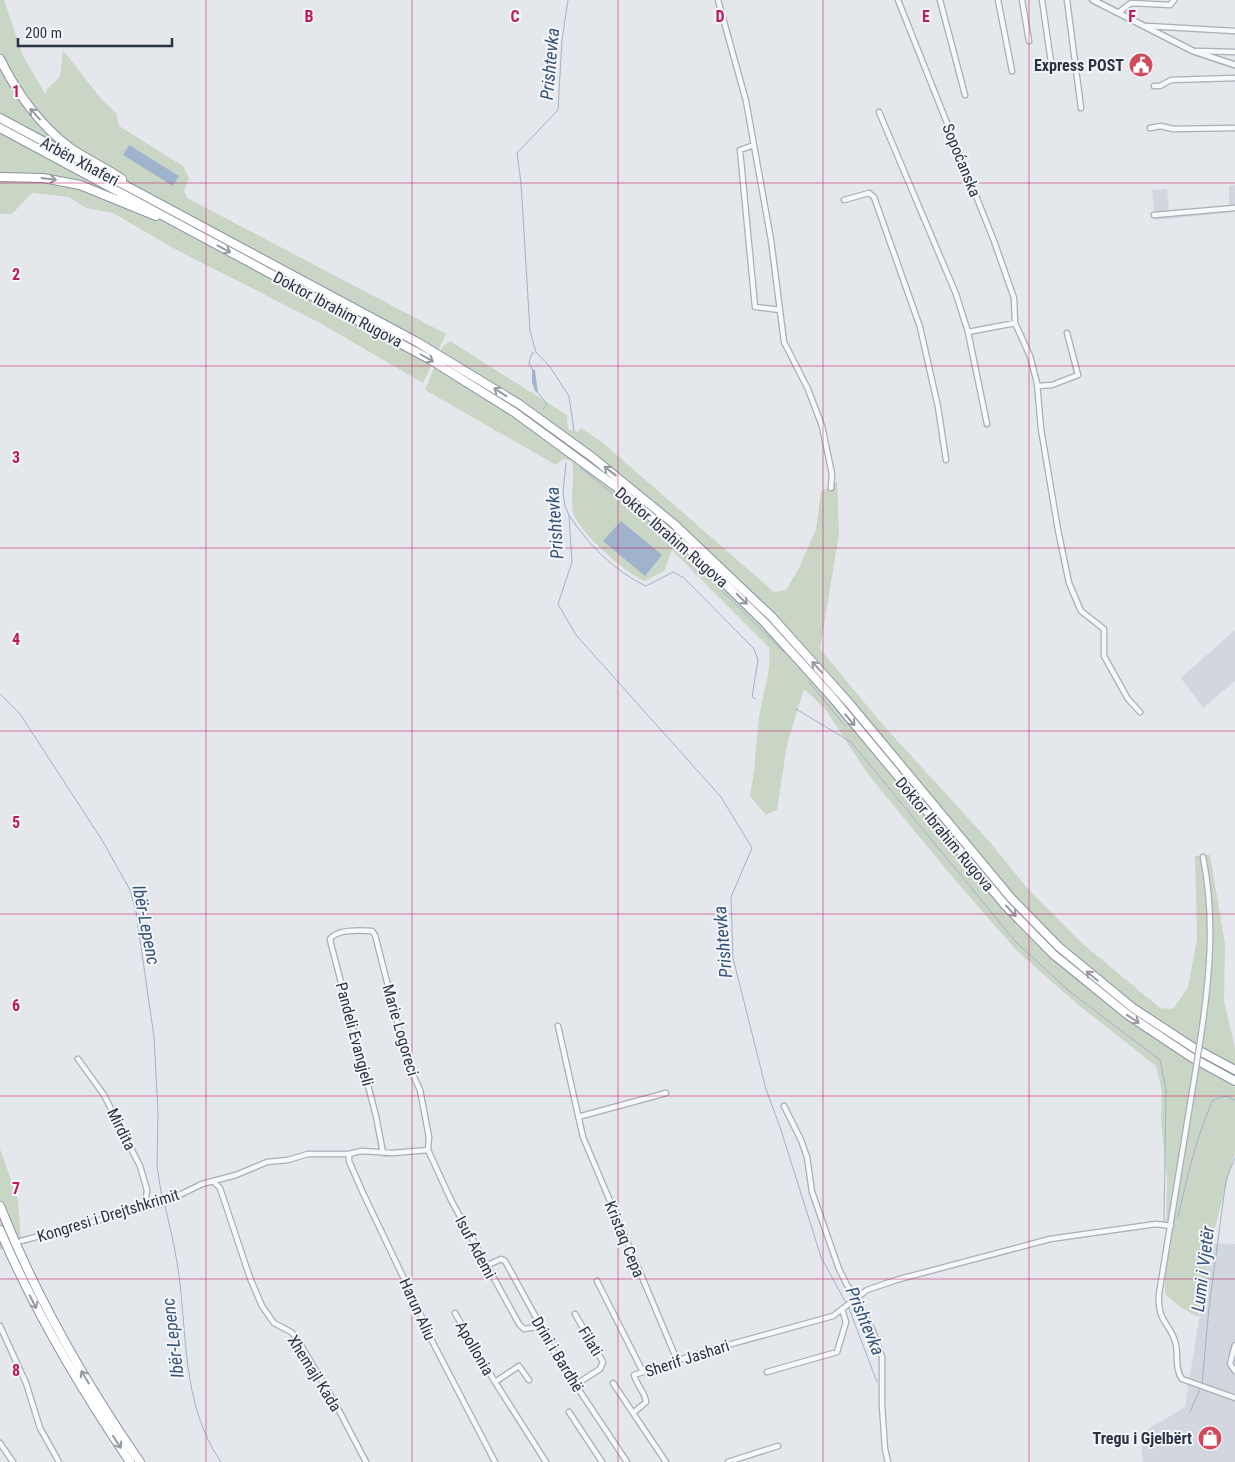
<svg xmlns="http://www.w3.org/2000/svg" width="1235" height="1462" font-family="'Roboto Condensed',sans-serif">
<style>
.built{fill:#d2d6de}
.green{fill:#c9d6c5}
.water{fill:#9fb4cc}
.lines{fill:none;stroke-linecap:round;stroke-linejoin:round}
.stream{stroke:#9fb4cc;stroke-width:1}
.minor-tunnel{stroke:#bfc3cb;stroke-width:4.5;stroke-dasharray:4.5 2;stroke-linecap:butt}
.minor-casing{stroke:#a9aeb7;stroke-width:7}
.tertiary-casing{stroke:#a9aeb7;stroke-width:8}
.motorway-casing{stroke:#8b94a3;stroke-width:10}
.minor{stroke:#f7f8fa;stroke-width:4.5}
.tertiary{stroke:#f7f8fa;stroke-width:5}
.motorway{stroke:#fff;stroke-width:8}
.minor-bridge-casing{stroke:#a9aeb7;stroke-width:7;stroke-linecap:butt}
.minor-bridge{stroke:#f7f8fa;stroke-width:4.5}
.oneway{stroke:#959aa2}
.grid{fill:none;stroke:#c2185b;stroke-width:1;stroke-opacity:0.55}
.labels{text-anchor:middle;stroke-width:4;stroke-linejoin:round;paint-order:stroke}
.poi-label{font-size:16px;font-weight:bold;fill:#2b3445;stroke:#f4f6f9;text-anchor:end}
.street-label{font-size:16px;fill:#2b3445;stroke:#f4f6f9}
.water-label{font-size:18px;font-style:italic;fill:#34527a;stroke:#f4f6f9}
.grid-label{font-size:16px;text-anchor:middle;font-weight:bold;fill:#c2185b;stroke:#f4f6f9;stroke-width:4;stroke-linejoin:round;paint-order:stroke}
</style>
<rect width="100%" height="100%" fill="#e4e7ec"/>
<path class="built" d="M1235,185V212L1155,220L1152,190L1167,189L1169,210L1229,206V186Z
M1235,630V681L1203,708L1181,678Z
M1211,1243L1235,1244V1462H1143L1140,1434L1185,1407Z"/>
<path class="green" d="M0,0H4L23,56L46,95L47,89L60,77L63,50L101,99L116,113L119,126L183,166L189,178L184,191L187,198L446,334L423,383L320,323L175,249L113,213L86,208L69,197L32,193L12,214H0Z
M450,341L567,415L568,429L578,432L581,428L603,443L774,592L786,590L799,568L816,529L821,492L837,481L839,534L820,649L883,725L989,841L1027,888L1083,944L1160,1008L1173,1009L1188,988L1197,939L1195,856L1210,855L1225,944L1224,1001L1235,1048V1152L1211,1243L1198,1317L1182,1308L1165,1294L1167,1178L1161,1121L1162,1092L1156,1066L1076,1003L1017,951L949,873L867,773L826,710L804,689L787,744L777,810L766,815L750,796C755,770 756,745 759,719C762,694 772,672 769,647L672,550L664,571L645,581C626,574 578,531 573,512C570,494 575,478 572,461L563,459L556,465L425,390L443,346Z
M0,1149L18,1200L21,1241L0,1247Z"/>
<path class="water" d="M129,145L179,176L173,186L123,155Z
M532,369L535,370L538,393L535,391L532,382Z
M621,521L662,555L645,576L603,541Z"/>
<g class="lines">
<path class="stream" d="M568,0L562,40L558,110L517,153L521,183L530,331L536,352L550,367L569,396L574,431
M532,369L529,363L532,353H534
M538,393L547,404L543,409
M566,463L563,492L565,506L569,515L572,562L558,604L576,635L721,797L752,848L731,897L733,958L766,1089L781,1130L821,1257L846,1303
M581,468L653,527L708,577L784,652
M569,515C588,544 614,571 646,586L673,572L684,578L754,649L758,660L752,697L756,699
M809,682L845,726
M0,694L20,714L102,840L130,890L136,912L154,1037L158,1112L157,1166L162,1198
M796,709L851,742L1015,941L1069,991L1160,1060L1166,1089L1164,1222
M165,1206C169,1224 174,1243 177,1262C188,1329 180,1403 221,1462
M1178,1217C1187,1178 1196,1137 1213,1100L1226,1096L1235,1100
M848,1306L877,1382
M1202,1384L1209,1308L1226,1180L1235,1158
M1190,1412L1200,1389"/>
<path class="minor-tunnel" d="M0,1247L17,1242"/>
<defs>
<path id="minor" d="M718,0L746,101L771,240L784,342L808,389L822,426L832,474L831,488
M898,0L994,241L1014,298L1015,323L1030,356L1037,383L1041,429L1058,530L1069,583L1081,611L1104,629V656L1128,699L1140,712
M940,0L965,95
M998,0L1012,71
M1022,0L1029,41
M1042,0L1051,62
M1067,0L1081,108
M1119,12L1131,3L1170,5L1174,0
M1147,26L1235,31
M1197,51L1235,52
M1154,86H1160L1171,80L1235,78
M879,112L956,294L968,332
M1150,128L1161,126L1173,129L1235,128
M754,145L740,150L755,307L780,310
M844,200L869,193L874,197L920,327L938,407L946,460
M1154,215L1235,208
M1037,386L1052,385L1078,375L1067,333
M987,424L968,332L1015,323
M558,1026L583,1137L677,1360
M1201,1035C1210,975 1215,917 1203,857
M78,1059L104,1095L140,1166L147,1190L145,1207
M1195,1074L1159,1294C1157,1324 1171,1322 1176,1345C1178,1356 1175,1370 1182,1379L1235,1398
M784,1106L801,1140L807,1157L812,1192L839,1269L847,1285L856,1297L873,1331L882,1357V1405L885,1449L888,1462
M578,1117L666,1093
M428,1150L451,1200L519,1324L524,1329L537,1327
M383,1153L376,1116L331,944L330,939C337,929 360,930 372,931L375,935L408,1064L420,1090L429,1137L428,1150
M349,1154V1161L363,1193L417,1306L431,1339L495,1462
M213,1181L220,1188L250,1278L262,1306L274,1323L291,1332L296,1337L334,1401L366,1462
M21,1241L163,1203L202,1184L236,1175L267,1162L288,1160L308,1154H349L361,1151L393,1153L428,1150
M486,1266L501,1259L505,1261L538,1321L537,1327L627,1462
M597,1281L643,1372
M455,1313L495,1382
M575,1314L603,1362L600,1369L575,1385
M0,1326L26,1383L40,1428L59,1462
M1235,1345L1230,1364L1235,1371
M767,1372L837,1352L846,1322L842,1309
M529,1380L519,1366L495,1382L546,1462
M613,1383L633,1413
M569,1412L602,1462
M0,1443L13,1462
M666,1462L633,1413L646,1402C646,1394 637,1386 634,1375L706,1351L833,1316L867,1290L896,1280L1050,1239L1156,1224L1171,1226
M728,1462L778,1446"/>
<path id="tertiary" d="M1093,0L1193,51L1235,65"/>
<path id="motorway" d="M0,59C17,93 39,124 69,147C86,159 105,167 122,179
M0,118L417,342L519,404L592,457L674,524L772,617L849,703L1011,898L1059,947L1133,1008L1194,1048L1235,1070
M0,128L431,360L514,412L615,486L698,557L765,623L832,697L1005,905L1053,954L1128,1015L1191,1057L1235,1081
M0,177L43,178L80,185L156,216
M0,1206C36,1297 84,1381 140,1462
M0,1230C35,1313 80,1388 130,1462"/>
</defs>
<use href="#minor" class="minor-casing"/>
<use href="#tertiary" class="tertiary-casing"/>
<use href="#motorway" class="motorway-casing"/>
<use href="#minor" class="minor"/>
<use href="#tertiary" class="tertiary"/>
<use href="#motorway" class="motorway"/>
<defs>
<path id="minor-bridge" d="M1195,1074L1201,1035"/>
</defs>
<use href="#minor-bridge" class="minor-bridge-casing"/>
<use href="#minor-bridge" class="minor-bridge"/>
</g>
<defs><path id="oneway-shaft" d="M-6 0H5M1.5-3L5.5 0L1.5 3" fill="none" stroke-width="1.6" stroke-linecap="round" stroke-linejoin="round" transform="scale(1.25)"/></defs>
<g class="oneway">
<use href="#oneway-shaft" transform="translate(35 114) rotate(-132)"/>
<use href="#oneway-shaft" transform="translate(49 179) rotate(7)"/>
<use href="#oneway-shaft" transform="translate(224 249) rotate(28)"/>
<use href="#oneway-shaft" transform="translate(427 358) rotate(30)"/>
<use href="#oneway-shaft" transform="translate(500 392) rotate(-147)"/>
<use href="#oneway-shaft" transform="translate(610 471) rotate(-142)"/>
<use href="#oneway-shaft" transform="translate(742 599) rotate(45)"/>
<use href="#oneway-shaft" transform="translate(817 667) rotate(-132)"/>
<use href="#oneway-shaft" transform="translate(850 720) rotate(50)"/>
<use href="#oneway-shaft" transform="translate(1011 911) rotate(47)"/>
<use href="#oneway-shaft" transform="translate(1092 976) rotate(-140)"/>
<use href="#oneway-shaft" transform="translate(1133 1019) rotate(34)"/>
<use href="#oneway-shaft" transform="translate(33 1302) rotate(63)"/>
<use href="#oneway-shaft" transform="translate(85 1377) rotate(-121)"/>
<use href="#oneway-shaft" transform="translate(117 1442) rotate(56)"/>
</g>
<path class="grid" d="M206,0V1462M412,0V1462M618,0V1462M823,0V1462M1029,0V1462M0,183H1235M0,366H1235M0,548H1235M0,731H1235M0,914H1235M0,1096H1235M0,1279H1235"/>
<defs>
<symbol id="civic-disc" viewBox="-11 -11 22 22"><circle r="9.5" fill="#d1495b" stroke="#f4f6f9"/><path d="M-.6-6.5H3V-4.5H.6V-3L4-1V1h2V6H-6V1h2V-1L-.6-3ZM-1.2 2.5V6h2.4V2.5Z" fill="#fff"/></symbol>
<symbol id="shop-disc" viewBox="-11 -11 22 22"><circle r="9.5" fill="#d1495b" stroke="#f4f6f9"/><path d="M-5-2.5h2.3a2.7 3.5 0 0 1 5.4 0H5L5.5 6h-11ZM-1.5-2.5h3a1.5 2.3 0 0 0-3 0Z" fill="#fff"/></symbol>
</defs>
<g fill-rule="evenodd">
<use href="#civic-disc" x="1127" y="51" width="28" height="28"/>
<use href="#shop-disc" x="1196" y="1424" width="28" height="28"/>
</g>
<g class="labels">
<g class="poi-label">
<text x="1124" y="71">Express POST</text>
<text x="1192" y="1444">Tregu i Gjelbërt</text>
</g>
<g class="street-label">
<text transform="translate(962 160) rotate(68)" y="6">Sopoćanska</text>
<text transform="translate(80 161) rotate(28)" y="6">Arbën Xhaferi</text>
<text transform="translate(338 309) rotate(28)" y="6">Doktor Ibrahim Rugova</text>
<text transform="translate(672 537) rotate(41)" y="6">Doktor Ibrahim Rugova</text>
<text transform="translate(945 834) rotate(50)" y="6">Doktor Ibrahim Rugova</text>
<text transform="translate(401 1030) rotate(74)" y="6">Marie Logoreci</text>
<text transform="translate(355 1034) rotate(75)" y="6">Pandeli Evangjeli</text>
<text transform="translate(122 1129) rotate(64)" y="6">Mirdita</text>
<text transform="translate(108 1215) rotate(-17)" y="6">Kongresi i Drejtshkrimit</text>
<text transform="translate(625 1239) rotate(68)" y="6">Kristaq Cepa</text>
<text transform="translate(476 1247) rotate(62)" y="6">Isuf Ademi</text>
<text transform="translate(418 1309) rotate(66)" y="6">Harun Aliu</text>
<text transform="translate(591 1341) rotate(59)" y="6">Filati</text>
<text transform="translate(475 1348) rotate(60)" y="6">Apollonia</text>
<text transform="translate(558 1354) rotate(59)" y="6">Drini i Bardhë</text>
<text transform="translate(687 1358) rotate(-18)" y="6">Sherif Jashari</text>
<text transform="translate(315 1373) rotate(58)" y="6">Xhemajl Kada</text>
</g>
<g class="water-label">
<text transform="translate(550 64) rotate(-85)" y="6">Prishtevka</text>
<text transform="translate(555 523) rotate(-94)" y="6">Prishtevka</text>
<text transform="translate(146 925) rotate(79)" y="6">Ibër-Lepenc</text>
<text transform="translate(723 942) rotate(-95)" y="6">Prishtevka</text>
<text transform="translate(1203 1269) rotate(-83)" y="6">Lumi i Vjetër</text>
<text transform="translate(865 1321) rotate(67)" y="6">Prishtevka</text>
<text transform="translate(173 1338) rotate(-97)" y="6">Ibër-Lepenc</text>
</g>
</g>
<g class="grid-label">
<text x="309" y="22">B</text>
<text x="515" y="22">C</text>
<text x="720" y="22">D</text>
<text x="926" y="22">E</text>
<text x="1132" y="22">F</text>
<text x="16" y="97">1</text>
<text x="16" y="280">2</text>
<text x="16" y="463">3</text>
<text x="16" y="645">4</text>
<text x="16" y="828">5</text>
<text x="16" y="1011">6</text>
<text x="16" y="1194">7</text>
<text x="16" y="1376">8</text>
</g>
<path d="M18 38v8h154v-8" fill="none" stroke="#2b3445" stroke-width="2.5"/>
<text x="25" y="38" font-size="15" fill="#2b3445" stroke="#f4f6f9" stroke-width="4" paint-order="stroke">200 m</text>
</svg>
